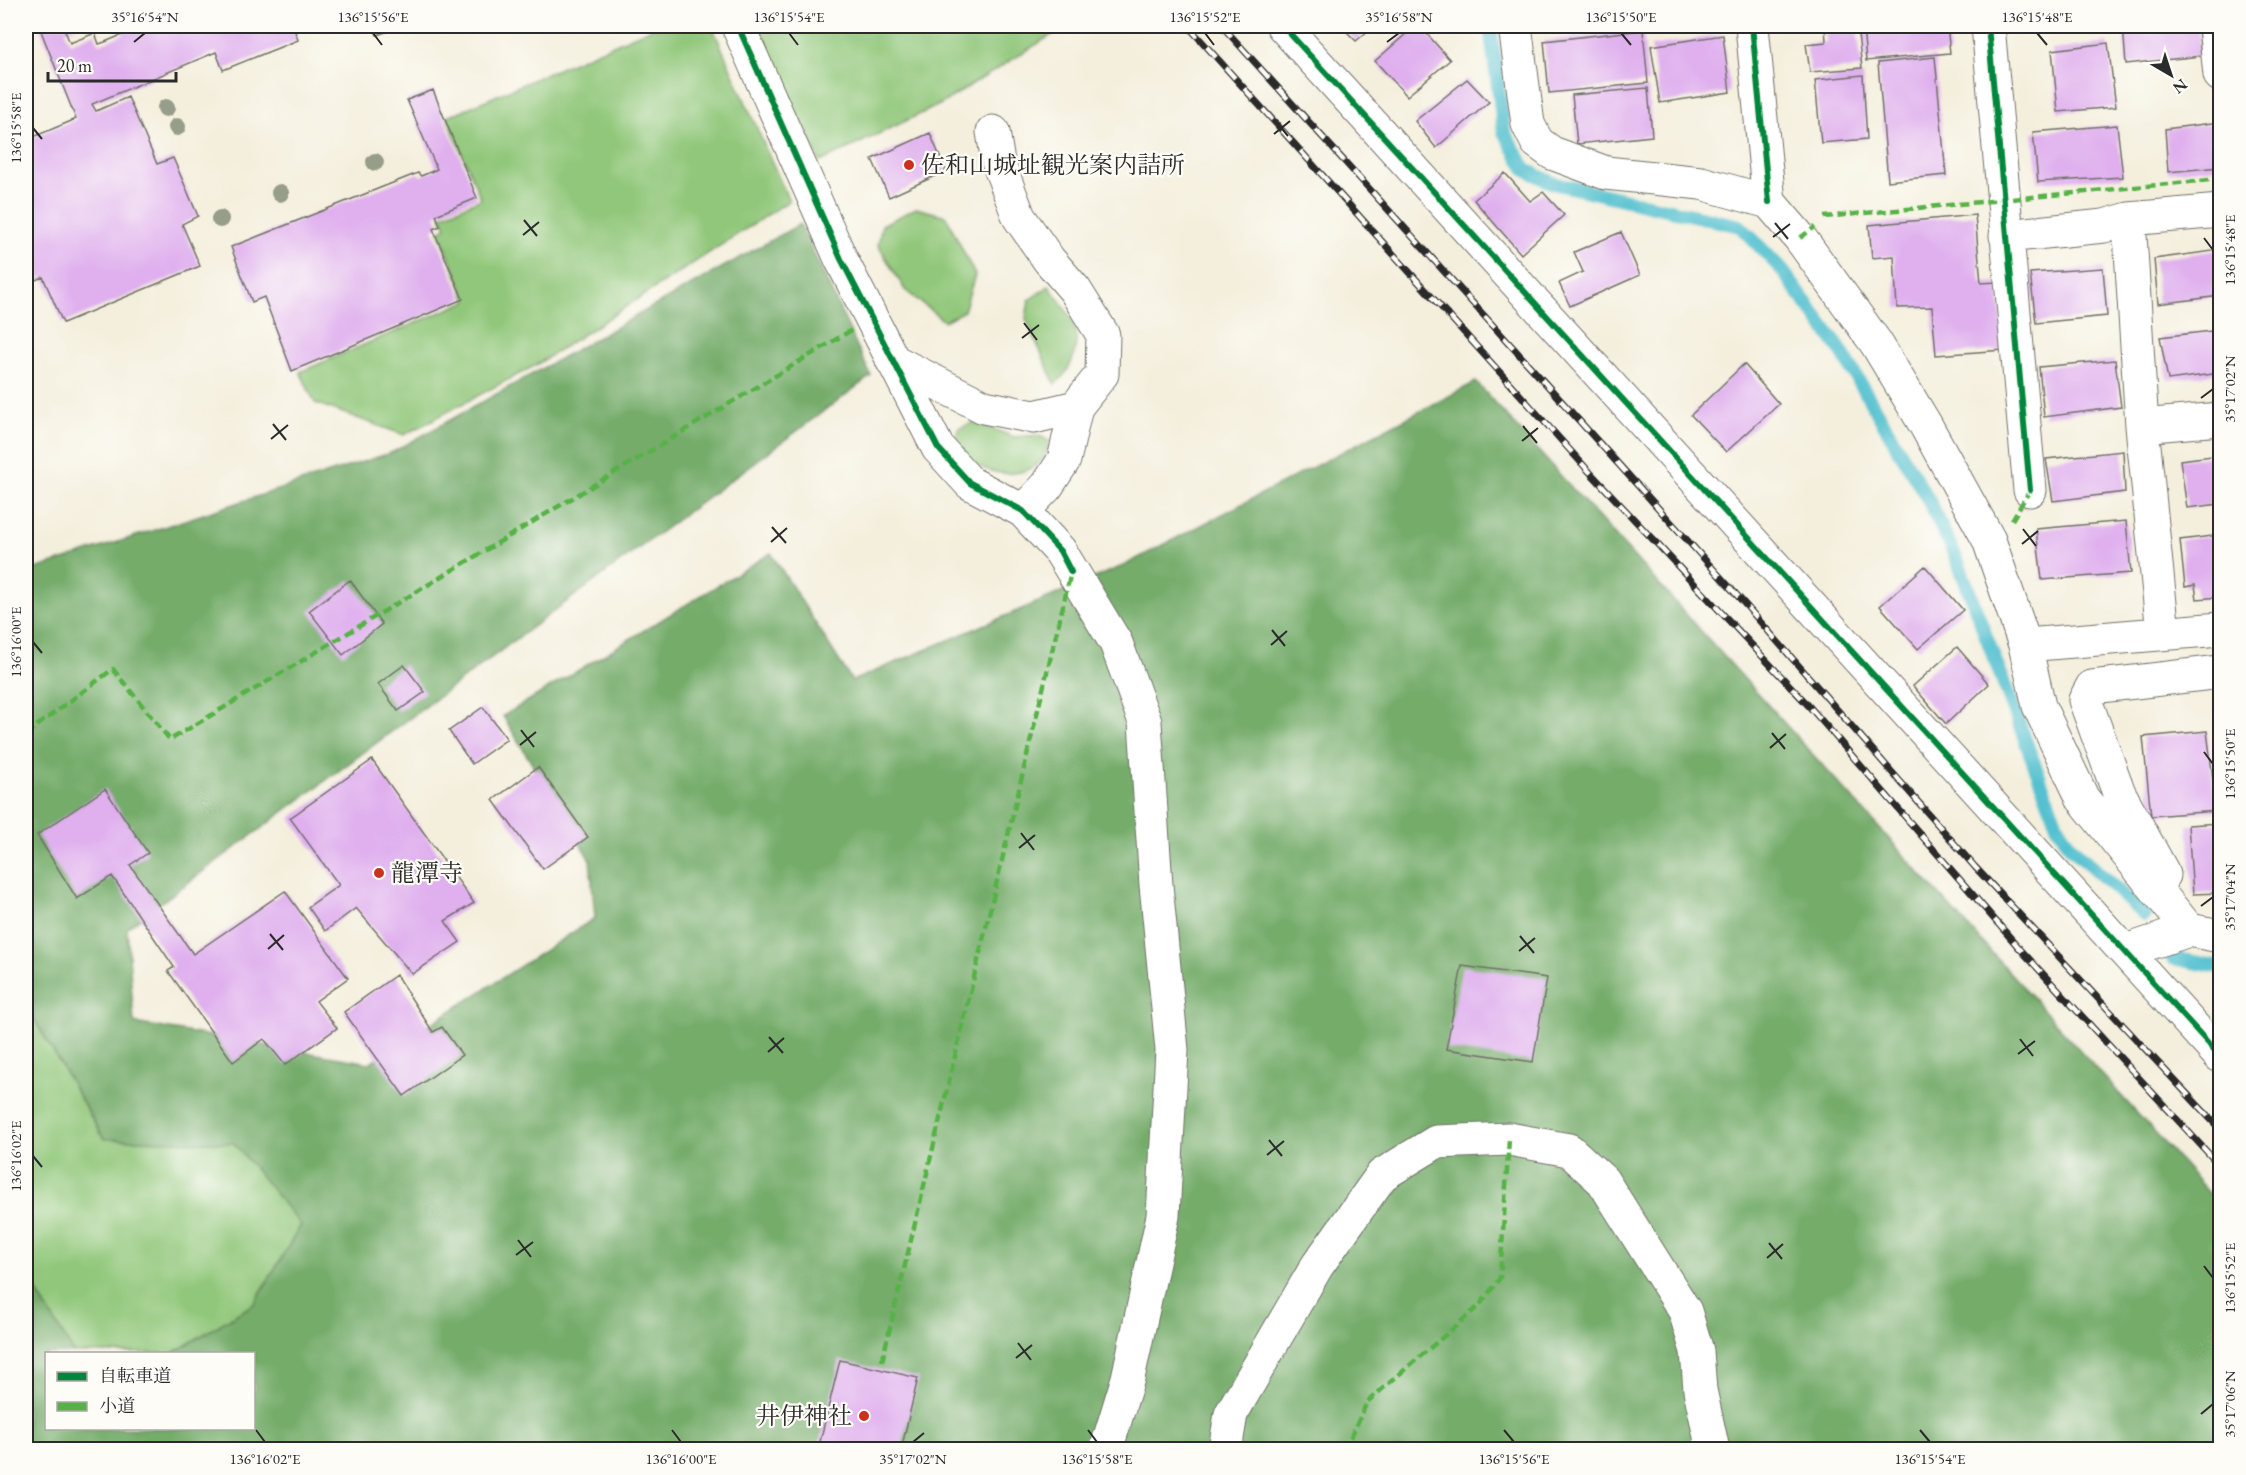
<svg xmlns="http://www.w3.org/2000/svg" width="2246" height="1475" font-family="'EB Garamond','Noto Serif JP',serif">
<style>
.green{fill:#91c77a;stroke:#5e7952;stroke-width:1.5}
.forest{fill:#74ac6a;stroke:#506c4a;stroke-width:1.5}
.lines{fill:none;stroke-linecap:round;stroke-linejoin:round}
.stream{stroke:#55c1d0;stroke-width:14}
.building{fill:#dfafee}
.minor-casing{stroke:#717069;stroke-width:35}
.minor{stroke:#fff;stroke-width:33}
.rail-casing{stroke:#2b2b2b;stroke-width:7}
.rail{stroke:#fdfcf7;stroke-width:4.5;stroke-dasharray:14;stroke-linecap:butt}
.quiet{stroke:#56b246;stroke-width:4.5;stroke-dasharray:9 4.5;stroke-linecap:butt}
.cycleway-casing{stroke:#fdfcf7;stroke-width:10}
.cycleway{stroke:#00873e;stroke-width:6}
.tree{fill:#969d88}
.ticks{fill:none;stroke:#2b2b2b;stroke-width:2}
.poi-dot{fill:#c8321e;stroke:#fdfcf7;stroke-width:2}
.labels{text-anchor:middle;stroke-width:4.5;stroke-linejoin:round;paint-order:stroke}
.poi-label{font-size:24px;fill:#2b2b2b;stroke:#fdfcf7;text-anchor:start}
.neatline{fill:none;stroke:#2b2b2b;stroke-width:2}
.ticks-label{font-size:15px;text-anchor:middle;fill:#2b2b2b}
</style>
<rect width="100%" height="100%" fill="#fdfcf7"/>
<filter id="ink" filterUnits="userSpaceOnUse"><feTurbulence type="fractalNoise" baseFrequency=".0167" numOctaves="2"/><feDisplacementMap in="SourceGraphic" scale="12" xChannelSelector="R" yChannelSelector="G"/><feConvolveMatrix kernelMatrix="1 2 1 2 8 2 1 2 1" color-interpolation-filters="sRGB"/></filter>
<filter id="wash" filterUnits="userSpaceOnUse"><feTurbulence type="fractalNoise" baseFrequency=".008" numOctaves="4" result="noise"/><feDisplacementMap in="SourceGraphic" scale="24" xChannelSelector="R" yChannelSelector="G"/><feGaussianBlur stdDeviation="1.35" result="paint"/><feColorMatrix in="noise" values="0 0 0 0 0 0 0 0 0 0 0 0 0 0 0 0 0 1.4 0 .05"/><feComposite in="paint" operator="in"/></filter>
<g filter="url(#wash)">
<rect width="100%" height="100%" fill="#f4efdd"/>
<path class="green" d="M657,26H712L789,201L536,365L404,435L315,403L300,372L467,301L439,231L446,227L441,216L481,199L447,117Z
M758,26H1066L941,104L820,162Z
M916,208L946,216L975,275L964,311L944,321L905,290L878,245L882,225Z
M1049,286C1057,298 1068,310 1073,323C1081,345 1072,371 1055,384L1026,319L1029,300Z
M974,422L1014,437L1038,435L1049,441C1047,476 1000,481 975,464C967,459 961,446 955,439L958,429Z
M26,1005L104,1139L234,1143L301,1225L254,1304L173,1353H74L26,1274Z"/>
<path class="forest" d="M800,224L871,376L127,928L134,1023L370,1063L595,918L590,860L503,716L771,553L852,681L1123,566L1476,382L2220,1205V1449H26V1274L74,1353L46,1354V1428H254V1354L173,1353L254,1304L301,1225L234,1143L104,1139L26,1005V572L393,452Z"/>
<g class="lines">
<path class="stream" d="M1490,26L1504,132L1526,170L1553,183L1740,226L1782,270L1840,349L1929,501L1958,562L2058,827L2070,846L2144,915
M2171,955L2173,958L2220,967"/>
</g>
<g id="blocks">
<path class="building" d="M39,26H80L65,31L70,43L95,33L99,44L105,42L124,34L120,26H293L298,40L223,70L216,52L92,104L96,111L128,97L157,164L173,158L198,216L182,224L200,266L63,323L43,277L26,284V140L76,119Z
M373,26H403L377,35Z
M1341,26H1374L1356,41Z
M1415,26H1420L1450,60L1407,96L1375,61Z
M1825,26H1857L1862,68L1810,72L1806,44L1826,42Z
M1863,26H1947L1950,53L1866,61Z
M2123,26H2198L2201,56L2126,64Z
M1643,30L1648,83L1549,93L1544,41Z
M1723,35L1730,92L1660,103L1651,46Z
M2108,43L2116,107L2058,112L2052,50Z
M1935,57L1946,175L1888,181L1878,63Z
M1863,75L1867,139L1821,143L1815,80Z
M1467,79L1489,102L1436,148L1415,121Z
M1648,88L1652,136L1577,144L1572,95Z
M433,90L477,198L436,215L440,226L433,229L463,299L292,371L264,297L252,302L231,247L418,173L421,176L437,169L407,100Z
M2220,122V167L2168,172L2165,129Z
M2117,125L2123,177L2038,182L2033,132Z
M930,133L946,171L889,197L872,159Z
M1505,173L1530,201L1543,192L1564,215L1521,254L1474,200Z
M1975,215L1981,283L1998,282L2004,350L1936,355L1932,307L1897,308L1894,256L1872,258L1869,225Z
M1621,232L1640,275L1570,306L1559,283L1583,272L1574,252Z
M2220,250V296L2158,304L2154,259Z
M2103,268L2107,316L2036,323L2030,273Z
M2220,330V373L2168,380L2160,337Z
M2115,360L2121,407L2044,417L2039,367Z
M1744,364L1779,404L1726,452L1691,415Z
M2123,451L2125,492L2053,501L2046,459Z
M2220,455V504L2187,508L2180,460Z
M2126,521L2131,573L2042,580L2036,529Z
M2220,535V597L2197,599L2195,585L2185,587L2180,540Z
M1925,566L1963,610L1918,649L1880,606Z
M350,580L382,624L343,655L309,611Z
M1957,647L1989,684L1946,724L1913,686Z
M404,665L425,692L398,711L378,684Z
M2214,696H2220V741H2219Z
M483,707L507,739L472,764L449,731Z
M2207,731L2217,811L2151,816L2143,737Z
M372,760L474,903L445,921L460,942L412,974L356,908L325,931L308,907L339,885L290,818Z
M538,767L588,837L543,869L493,800Z
M105,789L148,853L130,865L193,954L285,891L348,978L316,1001L337,1028L285,1065L264,1039L233,1062L168,971L174,967L112,876L77,899L37,835Z
M2220,823V893L2193,894L2188,825Z
M1462,966L1547,978L1533,1062L1446,1049Z
M396,975L433,1032L442,1027L462,1055L404,1096L344,1012Z
M840,1360L918,1378L901,1450H818Z"/>
</g>
</g>
<g filter="url(#ink)">
<use href="#blocks" fill-opacity="0" stroke="#717069" stroke-width="1.5"/>
<g class="lines">
<defs>
<path id="minor" d="M738,26L841,259L938,448L970,483L1023,511L1060,551L1116,643L1145,722L1156,885L1172,1050L1163,1216L1128,1378L1106,1450
M1283,26L2220,1056
M1515,26L1528,124L1537,142L1552,153L1606,173L1701,183L1769,202L1800,238L1876,343L1925,424L1989,540L2025,645L2039,706L2083,799L2189,930
M1752,26L1769,202
M1988,26L2030,490
M2215,26L2220,75
M993,132L998,162L1019,217L1049,260L1075,290L1103,335L1102,374L1076,407L1064,460L1047,486L1023,511
M2129,219L2142,426L2163,633
M2006,236L2104,226L2129,219L2220,211
M892,360L984,407L1034,417L1076,407
M2142,426L2220,419
M2025,645L2220,629
M2164,875L2119,793L2085,700L2092,687L2220,672
M2126,951L2189,930L2220,936
M1225,1450L1231,1414L1317,1266L1382,1175L1436,1142L1509,1139L1569,1150L1603,1181L1685,1311L1697,1351L1700,1390L1713,1450"/>
</defs>
<use href="#minor" class="minor-casing"/>
<use href="#minor" class="minor"/>
<defs>
<path id="rail" d="M1188,26L1586,468L1808,705L2021,950L2220,1166
M1222,26L1735,593L1975,867L2220,1129"/>
</defs>
<use href="#rail" class="rail-casing"/>
<use href="#rail" class="rail"/>
<path class="quiet" d="M1824,217L2220,179
M1800,238L1815,227
M2012,520L2030,490
M26,734L113,669L170,740L855,328
M882,1361L1071,572
M1345,1450L1367,1402L1479,1306L1500,1278L1509,1139"/>
<defs>
<path id="cycleway" d="M738,26L841,259L938,448L970,483L1023,511L1060,551L1071,572
M1283,26L2220,1056
M1752,26L1769,202
M1988,26L2030,490"/>
</defs>
<use href="#cycleway" class="cycleway-casing"/>
<use href="#cycleway" class="cycleway"/>
</g>
<g class="tree">
<circle cx="166" cy="108" r="9"/>
<circle cx="177" cy="127" r="9"/>
<circle cx="375" cy="162" r="9"/>
<circle cx="280" cy="193" r="9"/>
<circle cx="220" cy="219" r="9"/>
</g>
</g>
<path class="ticks" d="M373,33L382,45M789,33L798,45M1205,33L1214,45M1621,33L1631,45M2037,33L2047,45M134,42L145,33M1387,42L1399,33M1275,120L1288,136M33,128L42,139M1274,134L1290,121M524,220L537,236M1775,223L1788,239M523,235L539,222M1773,237L1790,224M2204,238L2213,250M1024,323L1037,340M1022,338L1039,325M2201,398L2213,389M273,424L286,440M1523,426L1537,443M271,439L288,425M1522,441L1538,428M772,527L786,543M2023,529L2036,546M771,542L787,528M2022,544L2038,531M1272,630L1285,646M33,642L42,653M1271,645L1287,631M521,730L534,747M1772,733L1785,749M520,745L536,732M1770,748L1786,734M2204,752L2213,764M1021,833L1034,850M1019,848L1035,835M2201,906L2213,897M270,934L283,950M1520,936L1534,953M268,949L284,935M1519,951L1535,938M769,1037L783,1053M2020,1039L2033,1056M768,1052L784,1038M2018,1054L2035,1041M1269,1140L1282,1156M1267,1155L1284,1141M33,1156L42,1167M518,1240L531,1257M1769,1243L1782,1259M516,1255L533,1242M1767,1258L1783,1244M2204,1266L2213,1278M1018,1343L1031,1360M1016,1358L1032,1345M2201,1414L2213,1404M256,1430L265,1442M672,1430L681,1442M1088,1430L1097,1442M1504,1430L1514,1442M1920,1430L1930,1442M913,1442L924,1433"/>
<g class="poi-dot">
<circle cx="909" cy="165" r="6"/>
<circle cx="379" cy="873" r="6"/>
<circle cx="864" cy="1416" r="6"/>
</g>
<g class="labels">
<g class="poi-label">
<text x="921" y="173">佐和山城址観光案内詰所</text>
<text x="391" y="881">龍潭寺</text>
<text x="852" y="1424" text-anchor="end">井伊神社</text>
</g>
</g>
<rect width="2246" height="1475" fill="none" stroke="#fdfcf7" stroke-width="66"/>
<rect x="45" y="1352" width="210" height="78" fill="#fdfcf7" stroke="#a9a8a5" stroke-width="1.5"/>
<rect x="57" y="1372" width="30" height="9" fill="#00873e" stroke="#a9a8a5" stroke-width="1.5"/>
<text x="99" y="1382" font-size="18" fill="#2b2b2b">自転車道</text>
<rect x="57" y="1402" width="30" height="9" fill="#56b246" stroke="#a9a8a5" stroke-width="1.5"/>
<text x="99" y="1412" font-size="18" fill="#2b2b2b">小道</text>
<g transform="translate(2171 75) rotate(141)" stroke="#fdfcf7" stroke-width="4.5" paint-order="stroke">
<path d="M0-4.5L10 22L0 15L-10 22Z" fill="#2b2b2b"/>
<text y="-9" font-size="16" font-weight="bold" text-anchor="middle" fill="#2b2b2b">N</text>
</g>
<path d="M48 72v9h128v-9" fill="none" stroke="#2b2b2b" stroke-width="3"/>
<text x="57" y="72" font-size="18" fill="#2b2b2b" stroke="#fdfcf7" stroke-width="4.5" paint-order="stroke">20 m</text>
<rect x="33" y="33" width="2180" height="1409" class="neatline"/>
<g class="ticks-label">
<text x="145" y="22">35°16'54"N</text>
<text x="373" y="22">136°15'56"E</text>
<text x="789" y="22">136°15'54"E</text>
<text x="1205" y="22">136°15'52"E</text>
<text x="1399" y="22">35°16'58"N</text>
<text x="1621" y="22">136°15'50"E</text>
<text x="2037" y="22">136°15'48"E</text>
<text transform="translate(16 128) rotate(-90)" y="5">136°15'58"E</text>
<text transform="translate(2230 250) rotate(-90)" y="5">136°15'48"E</text>
<text transform="translate(2230 389) rotate(-90)" y="5">35°17'02"N</text>
<text transform="translate(16 642) rotate(-90)" y="5">136°16'00"E</text>
<text transform="translate(2230 764) rotate(-90)" y="5">136°15'50"E</text>
<text transform="translate(2230 897) rotate(-90)" y="5">35°17'04"N</text>
<text transform="translate(16 1156) rotate(-90)" y="5">136°16'02"E</text>
<text transform="translate(2230 1278) rotate(-90)" y="5">136°15'52"E</text>
<text transform="translate(2230 1404) rotate(-90)" y="5">35°17'06"N</text>
<text x="265" y="1464">136°16'02"E</text>
<text x="681" y="1464">136°16'00"E</text>
<text x="913" y="1464">35°17'02"N</text>
<text x="1097" y="1464">136°15'58"E</text>
<text x="1514" y="1464">136°15'56"E</text>
<text x="1930" y="1464">136°15'54"E</text>
</g>
</svg>
